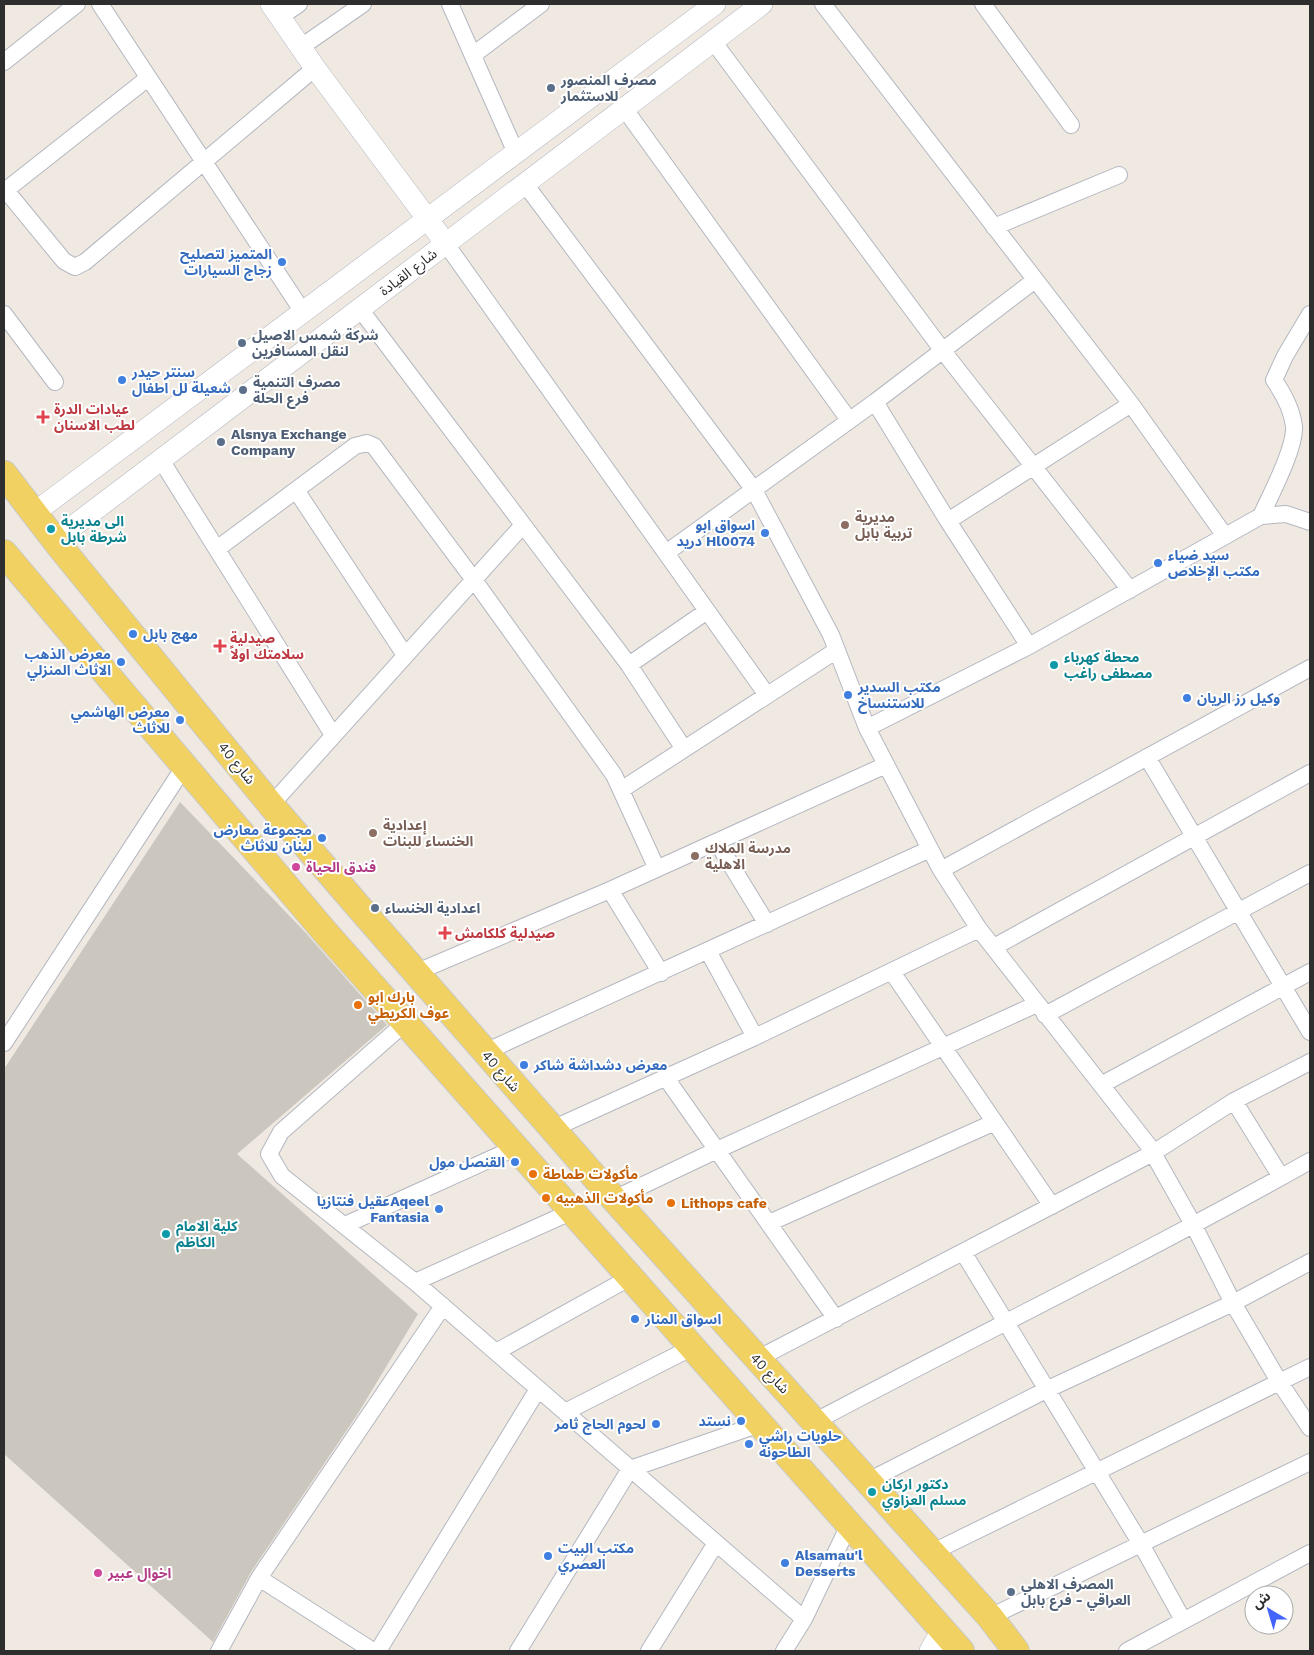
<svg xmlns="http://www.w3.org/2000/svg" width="1314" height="1655" font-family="'Work Sans','Noto Sans Arabic',sans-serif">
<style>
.building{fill:#cbc7bf}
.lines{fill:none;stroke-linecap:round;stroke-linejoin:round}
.minor-casing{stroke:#b4b7c1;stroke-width:18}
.tertiary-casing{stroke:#b4b7c1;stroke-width:22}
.primary-casing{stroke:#c9c9c9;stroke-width:28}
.minor{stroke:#fff;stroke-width:16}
.tertiary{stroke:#fff;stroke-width:21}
.primary{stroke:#f2d163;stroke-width:26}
.service-dot{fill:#5c6f8a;stroke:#fff;stroke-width:2}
.shop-dot{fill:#3f7fe0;stroke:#fff;stroke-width:2}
.health-dot{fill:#e0444e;stroke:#fff;stroke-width:2}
.education-dot{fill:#8d6e63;stroke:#fff;stroke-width:2}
.culture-dot{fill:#0f9aa8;stroke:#fff;stroke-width:2}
.hotel-dot{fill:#d1479c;stroke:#fff;stroke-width:2}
.food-dot{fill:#e8710a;stroke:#fff;stroke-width:2}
.labels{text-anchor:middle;stroke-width:4;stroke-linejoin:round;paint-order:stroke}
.service-label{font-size:14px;font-weight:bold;fill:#4e5e75;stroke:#fff;text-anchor:start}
.shop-label{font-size:14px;font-weight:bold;fill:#366cbe;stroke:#fff;text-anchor:start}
.street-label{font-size:14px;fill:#2e2e2e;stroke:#fff}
.health-label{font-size:14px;font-weight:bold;fill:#be3a42;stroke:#fff;text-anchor:start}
.education-label{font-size:14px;font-weight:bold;fill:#785e54;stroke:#fff;text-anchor:start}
.culture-label{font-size:14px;font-weight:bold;fill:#0d838f;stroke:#fff;text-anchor:start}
.hotel-label{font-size:14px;font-weight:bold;fill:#b23c85;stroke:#fff;text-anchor:start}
.food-label{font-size:14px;font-weight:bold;fill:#c56008;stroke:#fff;text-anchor:start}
</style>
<rect width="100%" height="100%" fill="#efe9e1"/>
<path class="building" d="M180,802L305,932L387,1025L237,1154L418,1314L357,1415L251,1572L213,1642L4,1454V1069Z"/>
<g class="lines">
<defs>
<path id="minor" d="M100,4L303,312
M450,4L516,153
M823,4L1131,404L1225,536
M983,4L1071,125
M280,17L299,4
M713,41L943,351L1130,590
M301,47L363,4
M473,55L541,4
M4,62L77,4
M624,108L849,420
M525,184L754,490L831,635L867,728L941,870L979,929L1149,1146L1194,1226L1233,1303L1280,1383L1310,1428
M4,188L64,261L75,267L85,262L315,68
M6,190L148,78
M994,227L1119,175
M446,244L767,695
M360,309L629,665L684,749
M4,314L55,382
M875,402L948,521L1029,646
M161,460L333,735
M296,490L405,655
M1261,516C1270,496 1296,447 1294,426C1292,410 1283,393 1274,380L1285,356L1310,314
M948,521L1131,404
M217,549L355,446L367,443L374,446L474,580L614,775L657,869
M666,553L875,402L1035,280
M629,665L707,611
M867,728L1029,646L1261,516L1286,514L1310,522
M1147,757L1310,1032
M621,790L837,650
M271,805L523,525
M717,842L767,924
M941,870L1310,668
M610,890L661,973
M994,947L1310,773
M708,951L755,1037
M417,972L610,890L886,765
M892,972L1052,1206
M1045,1015L1310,873
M405,1023L281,1132L269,1154L282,1176L415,1282L804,1619
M4,1043L184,767
M485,1052L930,849
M666,1078L836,1319
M1101,1085L1310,972
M1234,1101L1281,1177
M552,1129L755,1037L979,929
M614,1199L717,1150L1037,1004
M769,1223L995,1122
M345,1225L517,1147
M963,1252L1141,1544L1183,1620
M415,1282L573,1211
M496,1352L631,1277
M757,1359L1153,1153L1234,1101L1310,1062
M565,1412L693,1347
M816,1421C980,1334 1148,1252 1310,1161
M868,1481L1046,1390L1233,1303L1310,1262
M931,1553L1310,1367
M259,1578L373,1651
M990,1617L1310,1462
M219,1651L259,1578L443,1306
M378,1651L538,1389
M518,1651L630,1469L760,1424
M649,1651L716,1543
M784,1651L804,1619L849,1525
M1127,1651L1310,1553"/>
<path id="tertiary" d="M271,4L315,68L446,244
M34,513L715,4
M55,540L762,4
M930,1651L942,1630"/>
<path id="primary" d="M4,474L61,548L271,805L357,905L614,1199L990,1617L1016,1651
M4,553L325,932L961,1651"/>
</defs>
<use href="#minor" class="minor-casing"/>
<use href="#tertiary" class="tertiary-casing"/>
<use href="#primary" class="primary-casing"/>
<use href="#minor" class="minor"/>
<use href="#tertiary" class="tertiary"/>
<use href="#primary" class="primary"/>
</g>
<g class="service-dot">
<circle cx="551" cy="88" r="5"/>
<circle cx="242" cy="343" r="5"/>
<circle cx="243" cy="390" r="5"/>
<circle cx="221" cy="442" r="5"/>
<circle cx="375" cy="908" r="5"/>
<circle cx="1011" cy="1592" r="5"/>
</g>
<g class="shop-dot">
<circle cx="282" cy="262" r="5"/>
<circle cx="122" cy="380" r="5"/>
<circle cx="765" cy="533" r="5"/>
<circle cx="1158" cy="563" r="5"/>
<circle cx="133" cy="634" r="5"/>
<circle cx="121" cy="662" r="5"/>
<circle cx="848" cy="695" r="5"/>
<circle cx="1187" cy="698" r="5"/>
<circle cx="180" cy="720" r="5"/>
<circle cx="322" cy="838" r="5"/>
<circle cx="524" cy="1065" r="5"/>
<circle cx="515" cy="1162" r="5"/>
<circle cx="439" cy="1209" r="5"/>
<circle cx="635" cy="1319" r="5"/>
<circle cx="741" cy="1421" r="5"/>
<circle cx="656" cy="1424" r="5"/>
<circle cx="749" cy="1444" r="5"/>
<circle cx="548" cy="1556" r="5"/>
<circle cx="785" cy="1563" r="5"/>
</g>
<g class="health-dot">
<path d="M40.5 409.5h5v5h5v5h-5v5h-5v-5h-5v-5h5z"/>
<path d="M217.5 638.5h5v5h5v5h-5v5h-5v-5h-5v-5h5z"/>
<path d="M442.5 925.5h5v5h5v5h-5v5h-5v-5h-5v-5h5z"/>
</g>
<g class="education-dot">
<circle cx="845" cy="525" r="5"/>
<circle cx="373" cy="833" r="5"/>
<circle cx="695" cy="856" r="5"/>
</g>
<g class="culture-dot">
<circle cx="51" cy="529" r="5"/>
<circle cx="1054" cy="665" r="5"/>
<circle cx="166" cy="1234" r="5"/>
<circle cx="872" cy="1492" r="5"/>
</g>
<g class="hotel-dot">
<circle cx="296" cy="867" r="5"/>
<circle cx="98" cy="1573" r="5"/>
</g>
<g class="food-dot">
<circle cx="358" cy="1005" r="5"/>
<circle cx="533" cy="1174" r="5"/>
<circle cx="546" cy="1198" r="5"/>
<circle cx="671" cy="1203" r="5"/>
</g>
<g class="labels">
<g class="service-label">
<text x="561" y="85">مصرف المنصور<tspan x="561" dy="16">للاستثمار</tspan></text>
<text x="252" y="340">شركة شمس الاصيل<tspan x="252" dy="16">لنقل المسافرين</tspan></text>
<text x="253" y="387">مصرف التنمية<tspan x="253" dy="16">فرع الحلة</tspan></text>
<text x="231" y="439">Alsnya Exchange<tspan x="231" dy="16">Company</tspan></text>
<text x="385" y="913">اعدادية الخنساء</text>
<text x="1021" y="1589">المصرف الاهلي<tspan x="1021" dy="16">العراقي - فرع بابل</tspan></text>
</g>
<g class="shop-label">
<text x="272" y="259" text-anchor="end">المتميز لتصليح<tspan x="272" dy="16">زجاج السيارات</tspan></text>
<text x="132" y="377">سنتر حيدر<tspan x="132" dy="16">شعيلة لل اطفال</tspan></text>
<text x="755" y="530" text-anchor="end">اسواق ابو<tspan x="755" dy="16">دريد Hl0074</tspan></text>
<text x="1168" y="560">سيد ضياء<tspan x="1168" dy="16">مكتب الإخلاص</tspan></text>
<text x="143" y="639">مهج بابل</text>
<text x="111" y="659" text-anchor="end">معرض الذهب<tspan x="111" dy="16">الاثاث المنزلي</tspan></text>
<text x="858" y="692">مكتب السدير<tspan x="858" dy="16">للاستنساخ</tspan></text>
<text x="1197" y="703">وكيل رز الريان</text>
<text x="170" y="717" text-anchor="end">معرض الهاشمي<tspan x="170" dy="16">للاثاث</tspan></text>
<text x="312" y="835" text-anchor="end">مجموعة معارض<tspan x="312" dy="16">لبنان للاثاث</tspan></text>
<text x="534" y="1070">معرض دشداشة شاكر</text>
<text x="505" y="1167" text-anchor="end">القنصل مول</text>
<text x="429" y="1206" text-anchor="end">عقيل فنتازياAqeel<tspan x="429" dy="16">Fantasia</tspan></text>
<text x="645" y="1324">اسواق المنار</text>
<text x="731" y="1426" text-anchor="end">نستد</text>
<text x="646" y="1429" text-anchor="end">لحوم الحاج ثامر</text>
<text x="759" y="1441">حلويات راشي<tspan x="759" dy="16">الطاحونه</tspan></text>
<text x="558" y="1553">مكتب البيت<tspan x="558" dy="16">العصري</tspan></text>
<text x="795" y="1560">Alsamau'l<tspan x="795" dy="16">Desserts</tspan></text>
</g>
<g class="street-label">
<text transform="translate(408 272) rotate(-37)" y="5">شارع القيادة</text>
<text transform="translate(237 763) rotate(51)" y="5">شارع 40</text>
<text transform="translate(501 1071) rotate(49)" y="5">شارع 40</text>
<text transform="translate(770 1373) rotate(47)" y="5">شارع 40</text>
</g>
<g class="health-label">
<text x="54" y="414">عيادات الدرة<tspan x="54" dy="16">لطب الاسنان</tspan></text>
<text x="230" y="643">صيدلية<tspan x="230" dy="16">سلامتك اولاً</tspan></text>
<text x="455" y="938">صيدلية كلكامش</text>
</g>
<g class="education-label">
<text x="855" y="522">مديرية<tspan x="855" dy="16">تربية بابل</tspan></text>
<text x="383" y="830">إعدادية<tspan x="383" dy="16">الخنساء للبنات</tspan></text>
<text x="705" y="853">مدرسة الملاك<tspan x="705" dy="16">الاهلية</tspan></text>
</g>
<g class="culture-label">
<text x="61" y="526">الى مديرية<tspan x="61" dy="16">شرطة بابل</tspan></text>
<text x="1064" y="662">محطة كهرباء<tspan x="1064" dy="16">مصطفى راغب</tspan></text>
<text x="176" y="1231">كلية الامام<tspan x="176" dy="16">الكاظم</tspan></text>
<text x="882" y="1489">دكتور اركان<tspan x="882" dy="16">مسلم العزاوي</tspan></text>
</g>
<g class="hotel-label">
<text x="306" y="872">فندق الحياة</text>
<text x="108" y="1578">اخوال عبير</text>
</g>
<g class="food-label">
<text x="368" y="1002">بارك ابو<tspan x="368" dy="16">عوف الكريطي</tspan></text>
<text x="543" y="1179">مأكولات طماطة</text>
<text x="556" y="1203">مأكولات الذهبيه</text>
<text x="681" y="1208">Lithops cafe</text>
</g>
</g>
<rect width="1314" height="1655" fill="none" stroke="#2e2e2e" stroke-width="10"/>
<g transform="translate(1269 1610) rotate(322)"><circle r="24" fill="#ffffff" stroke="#ababab"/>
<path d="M0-4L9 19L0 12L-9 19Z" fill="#4264fb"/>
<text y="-8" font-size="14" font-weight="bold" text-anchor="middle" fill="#2e2e2e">ش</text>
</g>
</svg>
